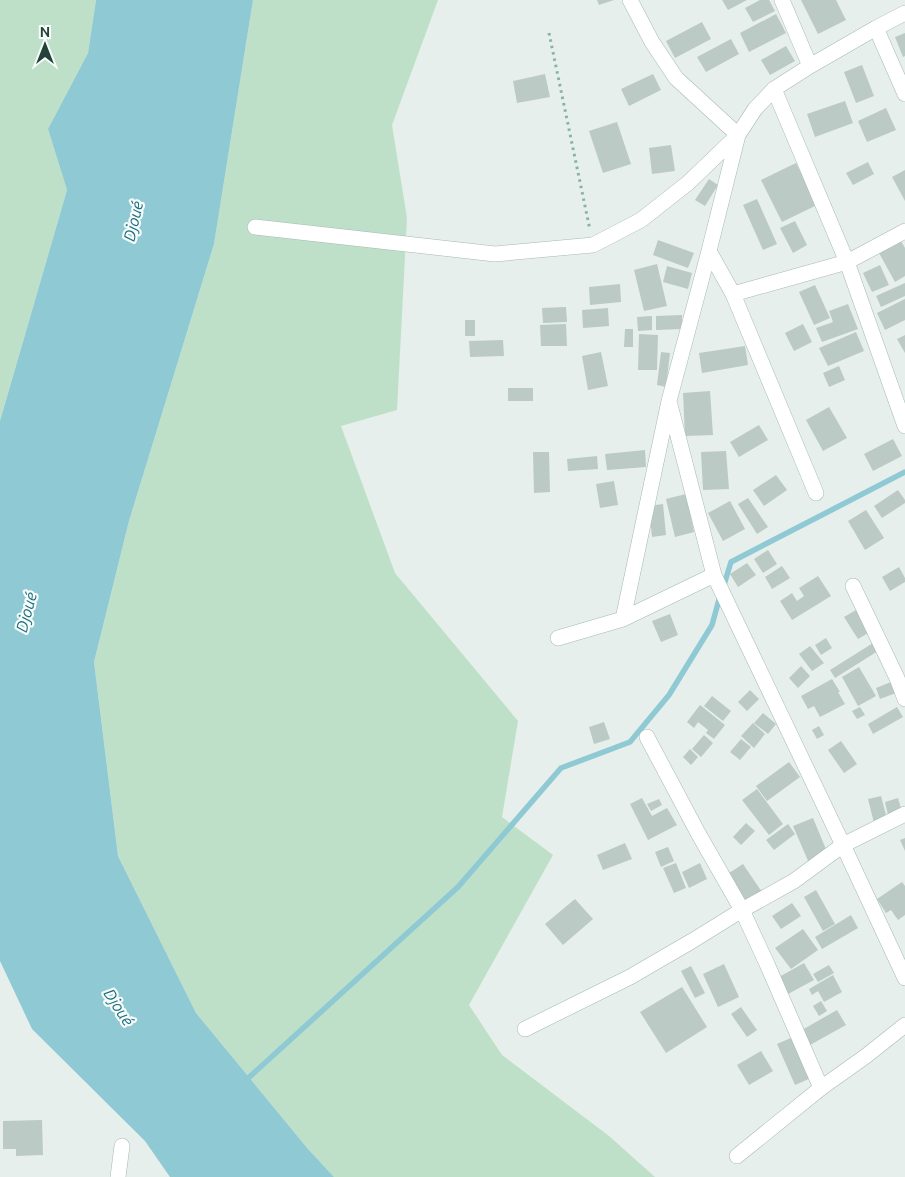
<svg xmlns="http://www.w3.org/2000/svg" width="905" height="1177" font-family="Ubuntu,sans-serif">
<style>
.green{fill:#bfe0c8}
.water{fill:#8ec9d4}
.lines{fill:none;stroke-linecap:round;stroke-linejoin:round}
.stream{stroke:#8ec9d4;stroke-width:5.5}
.building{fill:#bbcac4}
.street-casing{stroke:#a8b8b2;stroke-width:16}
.path{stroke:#86b3a5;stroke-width:3;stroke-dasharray:2.5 4;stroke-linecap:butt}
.street{stroke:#fff;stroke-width:15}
.labels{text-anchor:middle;stroke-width:4.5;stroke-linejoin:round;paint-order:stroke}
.water-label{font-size:16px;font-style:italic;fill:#1c6f80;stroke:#f7fbf9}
</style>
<rect width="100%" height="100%" fill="#e6efeb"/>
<path class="green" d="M0,0H96L88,53L48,129L67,190L0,421Z
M253,0H438L392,125L407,218L397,410L341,426L395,573L518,721L502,817L553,855L469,1005L502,1055L609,1136L655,1177H334L308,1149L196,1013L118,856L94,662L129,521L214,244Z"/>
<path class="water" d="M96,0H253L214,244L129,521L94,662L118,856L196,1013L308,1149L334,1177H170L145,1141L32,1029L0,961V421L67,190L48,129L88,53Z"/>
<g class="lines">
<path class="stream" d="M723,588L731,562L905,472
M244,1082L458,887L561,768L630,742L669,695L712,625L720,596"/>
</g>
<path class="building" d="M597,0H614L599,5Z
M722,0H747L728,10Z
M760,0H769L775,11L753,22L745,8Z
M801,0H836L846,20L818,34Z
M776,14L786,33L749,52L740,33Z
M702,22L711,39L675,58L666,41Z
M905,33V56L903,57L895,37Z
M731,39L739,54L706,72L697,57Z
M786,46L795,61L770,75L761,60Z
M862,65L874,96L856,103L844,72Z
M545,74L550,97L517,103L513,81Z
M653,74L661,90L629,106L621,89Z
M845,101L853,123L815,137L807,114Z
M886,108L896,130L867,142L858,121Z
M617,122L631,164L603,173L589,131Z
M671,145L675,171L652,174L649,148Z
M868,162L874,174L853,185L846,173Z
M796,163L817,205L782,222L761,180Z
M905,170V201L892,177Z
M709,179L718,185L705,206L695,200Z
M757,199L777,244L763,250L743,205Z
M795,221L807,245L793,253L780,228Z
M658,240L694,253L688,268L653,255Z
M901,241L905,248V276L895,282L879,253Z
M657,264L667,306L644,311L634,270Z
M880,265L889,285L872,292L863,273Z
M667,266L692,273L688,289L663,282Z
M905,283V296L881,307L876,296Z
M620,284L621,302L590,305L589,287Z
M815,285L830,318L814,325L799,292Z
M905,299V320L885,330L877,313Z
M848,304L858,329L822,342L816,328L833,322L829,311Z
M566,307L567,322L543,323L542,308Z
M608,308L609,326L583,328L582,310Z
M682,315V329L656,330V316Z
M652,316V330L638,331L637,317Z
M465,320H475V336H465Z
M566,324L567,346H541L540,325Z
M803,324L812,342L794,351L785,333Z
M625,329H633V347H624Z
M856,332L864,351L828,366L819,348Z
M639,334L658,335L657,370H638Z
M905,335V353L897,339Z
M503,340L504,356L470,357L469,341Z
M745,346L748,365L702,373L699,353Z
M601,352L608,386L588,390L582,356Z
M661,352L670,353L666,387L657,385Z
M839,366L845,380L829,387L823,373Z
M508,388H533V401H508Z
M710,391L713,435L685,436L683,393Z
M829,407L847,438L823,451L806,420Z
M759,425L768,440L739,457L730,442Z
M893,439L902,456L873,471L864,454Z
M645,450L646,467L607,470L605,454Z
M726,451L729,489L703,490L701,452Z
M533,452H549L550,492L534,493Z
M597,456L598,469L568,471L567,459Z
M776,475L787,490L764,506L753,490Z
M614,481L618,505L600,508L596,484Z
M898,490L905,500V503L882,518L874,506Z
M686,494L694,532L675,537L666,499Z
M748,498L768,527L757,534L738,504Z
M730,501L745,529L723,541L708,513Z
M663,504L666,535L652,537L649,506Z
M866,510L884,538L865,550L848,521Z
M768,550L777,564L763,573L754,559Z
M747,563L756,575L738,587L730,574Z
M782,566L790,578L772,589L765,577Z
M899,567L905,578V582L890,591L882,577Z
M818,576L831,596L792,620L780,601L792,593L797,601L804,596L799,588Z
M856,610L870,632L858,639L844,617Z
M670,614L678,635L661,642L652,621Z
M826,638L832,648L821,655L815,645Z
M873,643L878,651L835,678L830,670Z
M810,646L824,663L812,671L799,654Z
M801,666L810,676L798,688L789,678Z
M859,667L876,696L858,706L842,677Z
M832,679L840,692H838L845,704L820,717L814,706L808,709L801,696Z
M891,682L896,693L880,699L876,688Z
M750,690L759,699L747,711L738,702Z
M712,696L731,711L723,721L704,706Z
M700,705L725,725L714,739L706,733L708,730L698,722L694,728L687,722Z
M860,707L865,715L857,719L852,711Z
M897,707L903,717L873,734L868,724Z
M763,713L776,724L768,734L754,723Z
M604,722L610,739L594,744L589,727Z
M753,723L765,734L754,748L741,736Z
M819,726L824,735L817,739L812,730Z
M704,735L713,743L701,757L692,749Z
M741,739L751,747L740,760L730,752Z
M841,741L857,764L844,773L828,750Z
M690,749L698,757L691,765L683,757Z
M789,762L800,777L767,801L756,786Z
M757,789L783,824L769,835L742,800Z
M881,796L887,819L874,823L868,799Z
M642,798L652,816L667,808L677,825L648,840L630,804Z
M898,798L902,812L888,815L885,802Z
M659,799L662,805L651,811L647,804Z
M813,818L828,854L809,863L793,826Z
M746,823L755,831L741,845L733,837Z
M788,824L795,834L774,850L766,840Z
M905,838V851L900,840Z
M625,843L632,859L603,870L597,855Z
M668,847L674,861L661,867L655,852Z
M676,863L686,888L674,893L663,868Z
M700,863L707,879L689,888L682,872Z
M743,864L764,895L747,906L726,875Z
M902,882L905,886V915L898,920L891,910L886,913L877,899Z
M816,890L835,924L823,931L804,897Z
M575,899L593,919L563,945L545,924Z
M792,903L801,916L781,929L772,916Z
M851,915L858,928L822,949L815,937Z
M803,929L818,950L791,969L775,948Z
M804,963L814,980L788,994L779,977Z
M724,964L739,997L718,1007L703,974Z
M829,965L834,973L818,982L813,974Z
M691,966L705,993L695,998L681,971Z
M833,975L842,992L824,1002L818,991L812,995L809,989Z
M682,987L707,1027L666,1053L640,1012Z
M821,1001L827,1011L819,1016L813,1006Z
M741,1007L757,1030L747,1037L731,1014Z
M837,1010L846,1025L810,1045L802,1030Z
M793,1037L811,1078L795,1085L777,1044Z
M761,1051L773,1071L749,1085L737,1065Z
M42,1120L43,1155L16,1156V1149H3V1121Z"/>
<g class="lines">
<defs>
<path id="street" d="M782,0L810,66
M876,28L905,94
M774,89L847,262L905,426
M255,227L495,254L593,245L641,220L688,183L738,135L755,109L774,89L810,66L876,28L905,13
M709,251L733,294L816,493
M733,294L847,262L905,231
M670,405L714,575L843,845L905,978
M853,586L897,678L905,699
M623,619L669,401L709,251L738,135L676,78L652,42L630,0
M558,638L623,619L714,575
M647,737L698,833L742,910L767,964L821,1088
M525,1029L630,977L692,941L742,910L794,881L843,845L905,814
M737,1156L821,1088L866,1056L905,1025
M118,1177L122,1146"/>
</defs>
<use href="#street" class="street-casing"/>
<path class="path" d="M549,33L590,230"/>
<use href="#street" class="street"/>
</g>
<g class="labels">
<g class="water-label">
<text transform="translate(133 221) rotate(-77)" y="6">Djoué</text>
<text transform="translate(26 612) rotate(-75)" y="6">Djoué</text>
<text transform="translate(119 1007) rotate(57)" y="6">Djoué</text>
</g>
</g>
<g transform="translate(45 45)" stroke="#f7fbf9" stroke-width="4" paint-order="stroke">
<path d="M0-4L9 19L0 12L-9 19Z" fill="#24423a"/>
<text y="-8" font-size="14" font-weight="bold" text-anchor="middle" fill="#24423a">N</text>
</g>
</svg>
